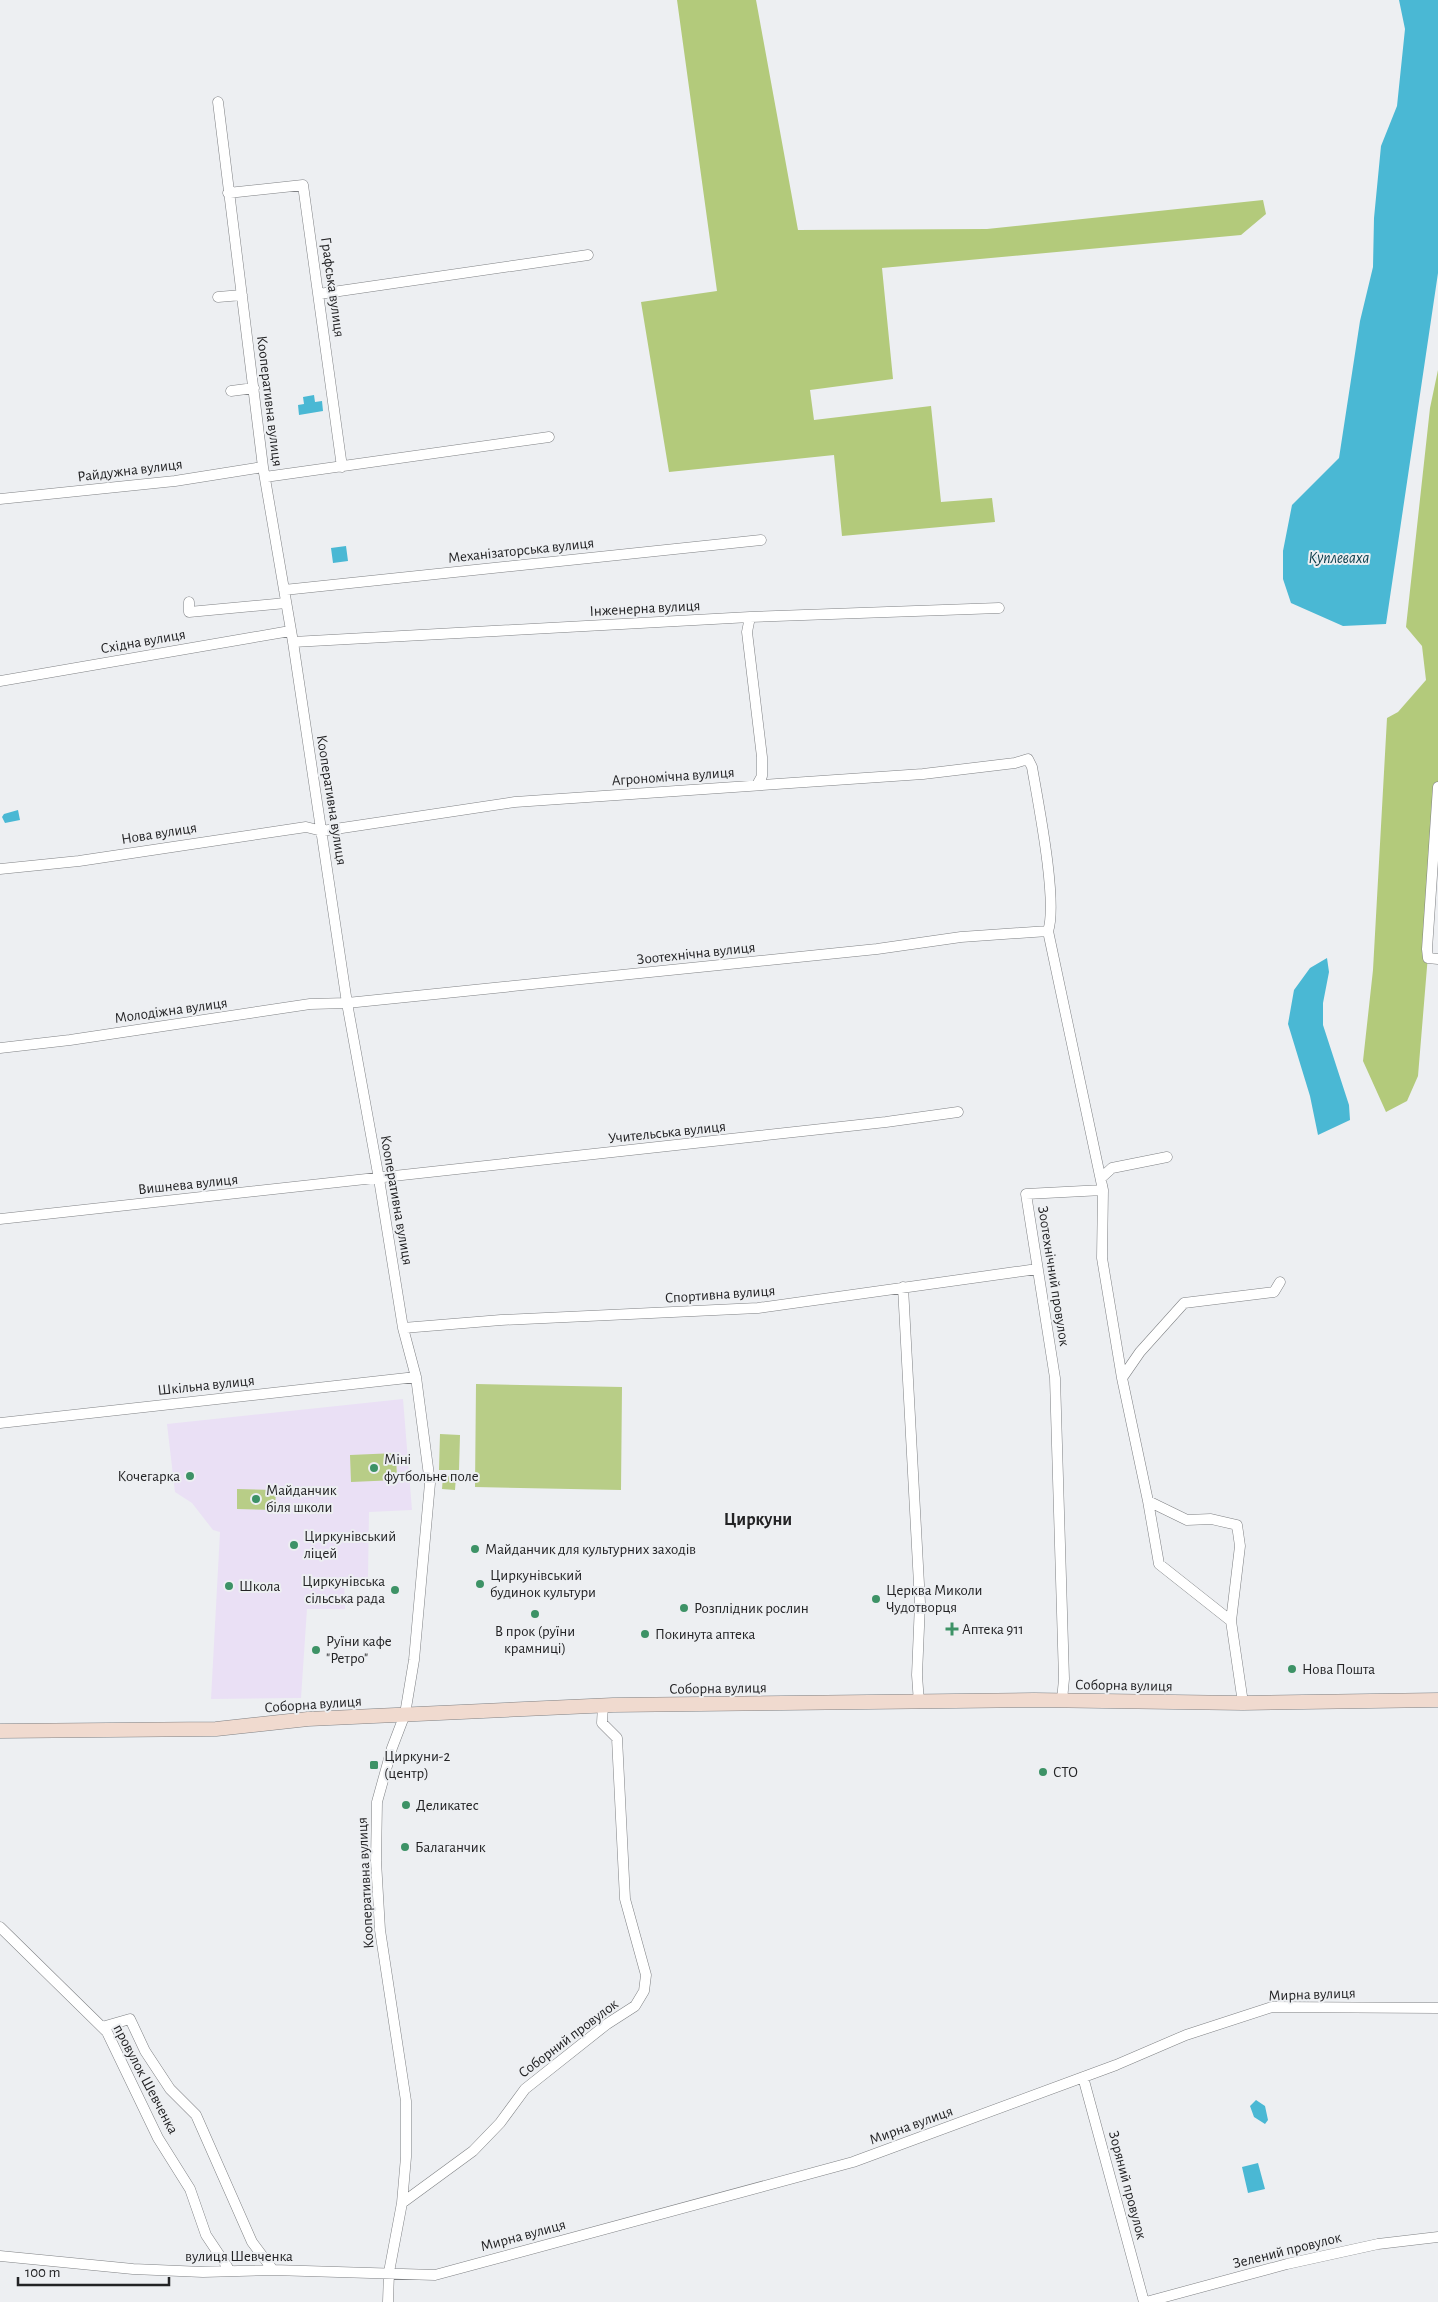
<svg xmlns="http://www.w3.org/2000/svg" width="1438" height="2302" font-family="'Alegreya Sans',sans-serif">
<style>
.education{fill:#eae0f5}
.green{fill:#b8cd87}
.forest{fill:#b3ca7b}
.water{fill:#4ab8d4}
.lines{fill:none;stroke-linecap:round;stroke-linejoin:round}
.street-casing{stroke:#7f8184;stroke-width:11}
.secondary-casing{stroke:#7f8184;stroke-width:15}
.street{stroke:#fff;stroke-width:10}
.secondary{stroke:#f0dacf;stroke-width:14}
.poi-dot{fill:#3d9266;stroke:#edeff2;stroke-width:2}
.labels{text-anchor:middle;stroke-width:4;stroke-linejoin:round;paint-order:stroke}
.street-label{font-size:15px;fill:#232325;stroke:#edeff2}
.poi-label{font-size:15px;fill:#232325;stroke:#edeff2;text-anchor:start}
.water-label{font-size:16px;font-style:italic;fill:#10414e;stroke:#edeff2}
.quarter-label{font-size:18px;font-weight:bold;fill:#232325;stroke:#edeff2}
</style>
<rect width="100%" height="100%" fill="#edeff2"/>
<path class="education" d="M403,1399L412,1510L369,1512L368,1578L344,1577L345,1609H307L301,1698L211,1699L220,1532L213,1530L192,1503L175,1492L167,1424Z"/>
<path class="green" d="M476,1384L622,1387L621,1490L475,1487Z
M440,1434L460,1435L459,1470H439Z
M396,1453L397,1480L351,1482L350,1455Z
M443,1476H456L455,1490L442,1489Z
M237,1489L276,1490L275,1510L237,1509Z"/>
<path class="forest" d="M677,0H756L798,230L987,229L1263,200L1266,214L1241,235L882,268L893,379L810,390L814,420L931,406L941,502L992,498L995,522L842,536L834,455L669,472L641,302L717,291Z
M1438,370V812L1428,955L1418,1076L1407,1101L1386,1112L1363,1061L1373,970L1387,718L1398,712L1426,680L1422,646L1406,627L1430,408Z"/>
<path class="water" d="M1399,0H1438V273L1386,624L1343,626L1291,603L1283,579V551L1292,505L1339,458L1360,321L1373,267L1374,218L1381,146L1397,106L1405,29Z
M314,395L315,402L322,401L323,411L299,415L298,405L304,404L303,397Z
M346,546L348,561L333,563L331,548Z
M18,810L20,820L5,823L2,817L4,814Z
M1327,958L1329,972L1323,1003V1025L1349,1105L1350,1120L1318,1135L1310,1096L1288,1024L1294,990L1310,968Z
M1256,2100L1265,2106L1268,2120L1265,2124L1254,2117L1250,2106Z
M1258,2163L1265,2189L1248,2193L1242,2167Z"/>
<g class="lines">
<defs>
<path id="street" d="M218,102L263,467L293,642L347,1003L379,1179L403,1328L416,1377L430,1483L414,1660L405,1714L392,1748L377,1802L376,1861L380,1930L406,2101V2157L402,2203L389,2272L388,2302
M228,193L303,185L342,467
M319,294L588,255
M218,297L242,295
M231,391L254,388
M265,477L549,437
M0,499L175,481L263,467
M284,590L761,540
M189,602V612L286,603
M750,617L747,632L762,757V776L757,785
M293,642L750,617L999,608
M0,681L290,631
M1438,787L1427,949L1428,958L1438,959
M0,869L79,861L306,827L322,831L515,802L923,774L1015,763L1028,759L1032,767C1038,802 1058,902 1048,931L1103,1190L1026,1194L1055,1378L1064,1679L1062,1700
M0,1048L70,1040L310,1004L347,1003L877,949L961,937L1048,931
M1101,1178L1112,1168L1167,1157
M1103,1190L1102,1258L1122,1378L1148,1501L1159,1564L1231,1621L1243,1703
M0,1219L886,1122L958,1112
M903,1287L920,1603L917,1675L919,1703
M403,1328L501,1320L758,1308L1037,1269
M1122,1378L1140,1352L1184,1303L1274,1292L1280,1282
M0,1423L416,1377
M1148,1501L1187,1520L1211,1519L1237,1525L1240,1546L1231,1621
M0,1927L107,2032L158,2138L190,2189L206,2235L230,2271
M102,2027L130,2019L145,2051L170,2089L196,2115L252,2242L273,2270
M1083,2077L1144,2302
M402,2203L473,2151L500,2123L525,2089L607,2024L635,2006L644,1991L646,1975L625,1899L617,1738L602,1723L603,1705
M0,2256L133,2269L203,2272L273,2270L435,2275L853,2162L1116,2065L1186,2035L1272,2007L1438,2008
M1146,2302L1287,2264L1378,2244L1438,2237"/>
<path id="secondary" d="M0,1731L216,1729L308,1719L613,1705L1034,1700L1243,1703L1438,1700"/>
</defs>
<use href="#street" class="street-casing"/>
<use href="#secondary" class="secondary-casing"/>
<use href="#street" class="street"/>
<use href="#secondary" class="secondary"/>
</g>
<g class="poi-dot">
<circle cx="374" cy="1468" r="5"/>
<circle cx="190" cy="1476" r="5"/>
<circle cx="256" cy="1499" r="5"/>
<circle cx="294" cy="1545" r="5"/>
<circle cx="475" cy="1549" r="5"/>
<circle cx="480" cy="1584" r="5"/>
<circle cx="229" cy="1586" r="5"/>
<circle cx="395" cy="1590" r="5"/>
<circle cx="876" cy="1599" r="5"/>
<circle cx="684" cy="1608" r="5"/>
<circle cx="535" cy="1614" r="5"/>
<path d="M949.5 1621.5h5v5h5v5h-5v5h-5v-5h-5v-5h5z"/>
<circle cx="645" cy="1634" r="5"/>
<circle cx="316" cy="1650" r="5"/>
<circle cx="1292" cy="1669" r="5"/>
<rect x="369" y="1760" width="10" height="10" rx="2.5"/>
<circle cx="1043" cy="1772" r="5"/>
<circle cx="406" cy="1805" r="5"/>
<circle cx="405" cy="1847" r="5"/>
</g>
<g class="labels">
<g class="street-label">
<text transform="translate(333 287) rotate(82)" y="5">Графська вулиця</text>
<text transform="translate(270 401) rotate(83)" y="5">Кооперативна вулиця</text>
<text transform="translate(130 470) rotate(-7)" y="5">Райдужна вулиця</text>
<text transform="translate(521 550) rotate(-6)" y="5">Механізаторська вулиця</text>
<text transform="translate(645 608) rotate(-3)" y="5">Інженерна вулиця</text>
<text transform="translate(143 641) rotate(-10)" y="5">Східна вулиця</text>
<text transform="translate(673 776) rotate(-4)" y="5">Агрономічна вулиця</text>
<text transform="translate(332 800) rotate(81)" y="5">Кооперативна вулиця</text>
<text transform="translate(159 833) rotate(-9)" y="5">Нова вулиця</text>
<text transform="translate(696 953) rotate(-6)" y="5">Зоотехнічна вулиця</text>
<text transform="translate(171 1010) rotate(-8)" y="5">Молодіжна вулиця</text>
<text transform="translate(667 1132) rotate(-6)" y="5">Учительська вулиця</text>
<text transform="translate(188 1184) rotate(-6)" y="5">Вишнева вулиця</text>
<text transform="translate(397 1200) rotate(80)" y="5">Кооперативна вулиця</text>
<text transform="translate(1054 1276) rotate(81)" y="5">Зоотехнічний провулок</text>
<text transform="translate(720 1294) rotate(-4)" y="5">Спортивна вулиця</text>
<text transform="translate(206 1385) rotate(-6)" y="5">Шкільна вулиця</text>
<text transform="translate(1124 1685) rotate(1)" y="5">Соборна вулиця</text>
<text transform="translate(718 1688) rotate(-1)" y="5">Соборна вулиця</text>
<text transform="translate(313 1704) rotate(-4)" y="5">Соборна вулиця</text>
<text transform="translate(365 1883) rotate(-93)" y="5">Кооперативна вулиця</text>
<text transform="translate(1312 1994) rotate(-2)" y="5">Мирна вулиця</text>
<text transform="translate(568 2038) rotate(-37)" y="5">Соборний провулок</text>
<text transform="translate(146 2079) rotate(62)" y="5">провулок Шевченка</text>
<text transform="translate(911 2125) rotate(-20)" y="5">Мирна вулиця</text>
<text transform="translate(1128 2185) rotate(75)" y="5">Зоряний провулок</text>
<text transform="translate(523 2235) rotate(-15)" y="5">Мирна вулиця</text>
<text transform="translate(1287 2250) rotate(-14)" y="5">Зелений провулок</text>
<text x="239" y="2261">вулиця Шевченка</text>
</g>
<g class="poi-label">
<text x="384" y="1464">Міні<tspan x="384" dy="17">футбольне поле</tspan></text>
<text x="180" y="1481" text-anchor="end">Кочегарка</text>
<text x="266" y="1495">Майданчик<tspan x="266" dy="17">біля школи</tspan></text>
<text x="304" y="1541">Циркунівський<tspan x="304" dy="17">ліцей</tspan></text>
<text x="485" y="1554">Майданчик для культурних заходів</text>
<text x="490" y="1580">Циркунівський<tspan x="490" dy="17">будинок культури</tspan></text>
<text x="385" y="1586" text-anchor="end">Циркунівська<tspan x="385" dy="17">сільська рада</tspan></text>
<text x="239" y="1591">Школа</text>
<text x="886" y="1595">Церква Миколи<tspan x="886" dy="17">Чудотворця</tspan></text>
<text x="694" y="1613">Розплідник рослин</text>
<text x="962" y="1634">Аптека 911</text>
<text x="535" y="1636" text-anchor="middle">В прок (руїни<tspan x="535" dy="17">крамниці)</tspan></text>
<text x="655" y="1639">Покинута аптека</text>
<text x="326" y="1646">Руїни кафе<tspan x="326" dy="17">"Ретро"</tspan></text>
<text x="1302" y="1674">Нова Пошта</text>
<text x="384" y="1761">Циркуни-2<tspan x="384" dy="17">(центр)</tspan></text>
<text x="1053" y="1777">СТО</text>
<text x="416" y="1810">Деликатес</text>
<text x="415" y="1852">Балаганчик</text>
</g>
<g class="water-label">
<text x="1339" y="563">Куплеваха</text>
</g>
<g class="quarter-label">
<text x="758" y="1525">Циркуни</text>
</g>
</g>
<path d="M18 2277v8h151v-8" fill="none" stroke="#232325" stroke-width="2.5"/>
<text x="25" y="2277" font-size="15" fill="#232325" stroke="#edeff2" stroke-width="4" paint-order="stroke">100 m</text>
</svg>
